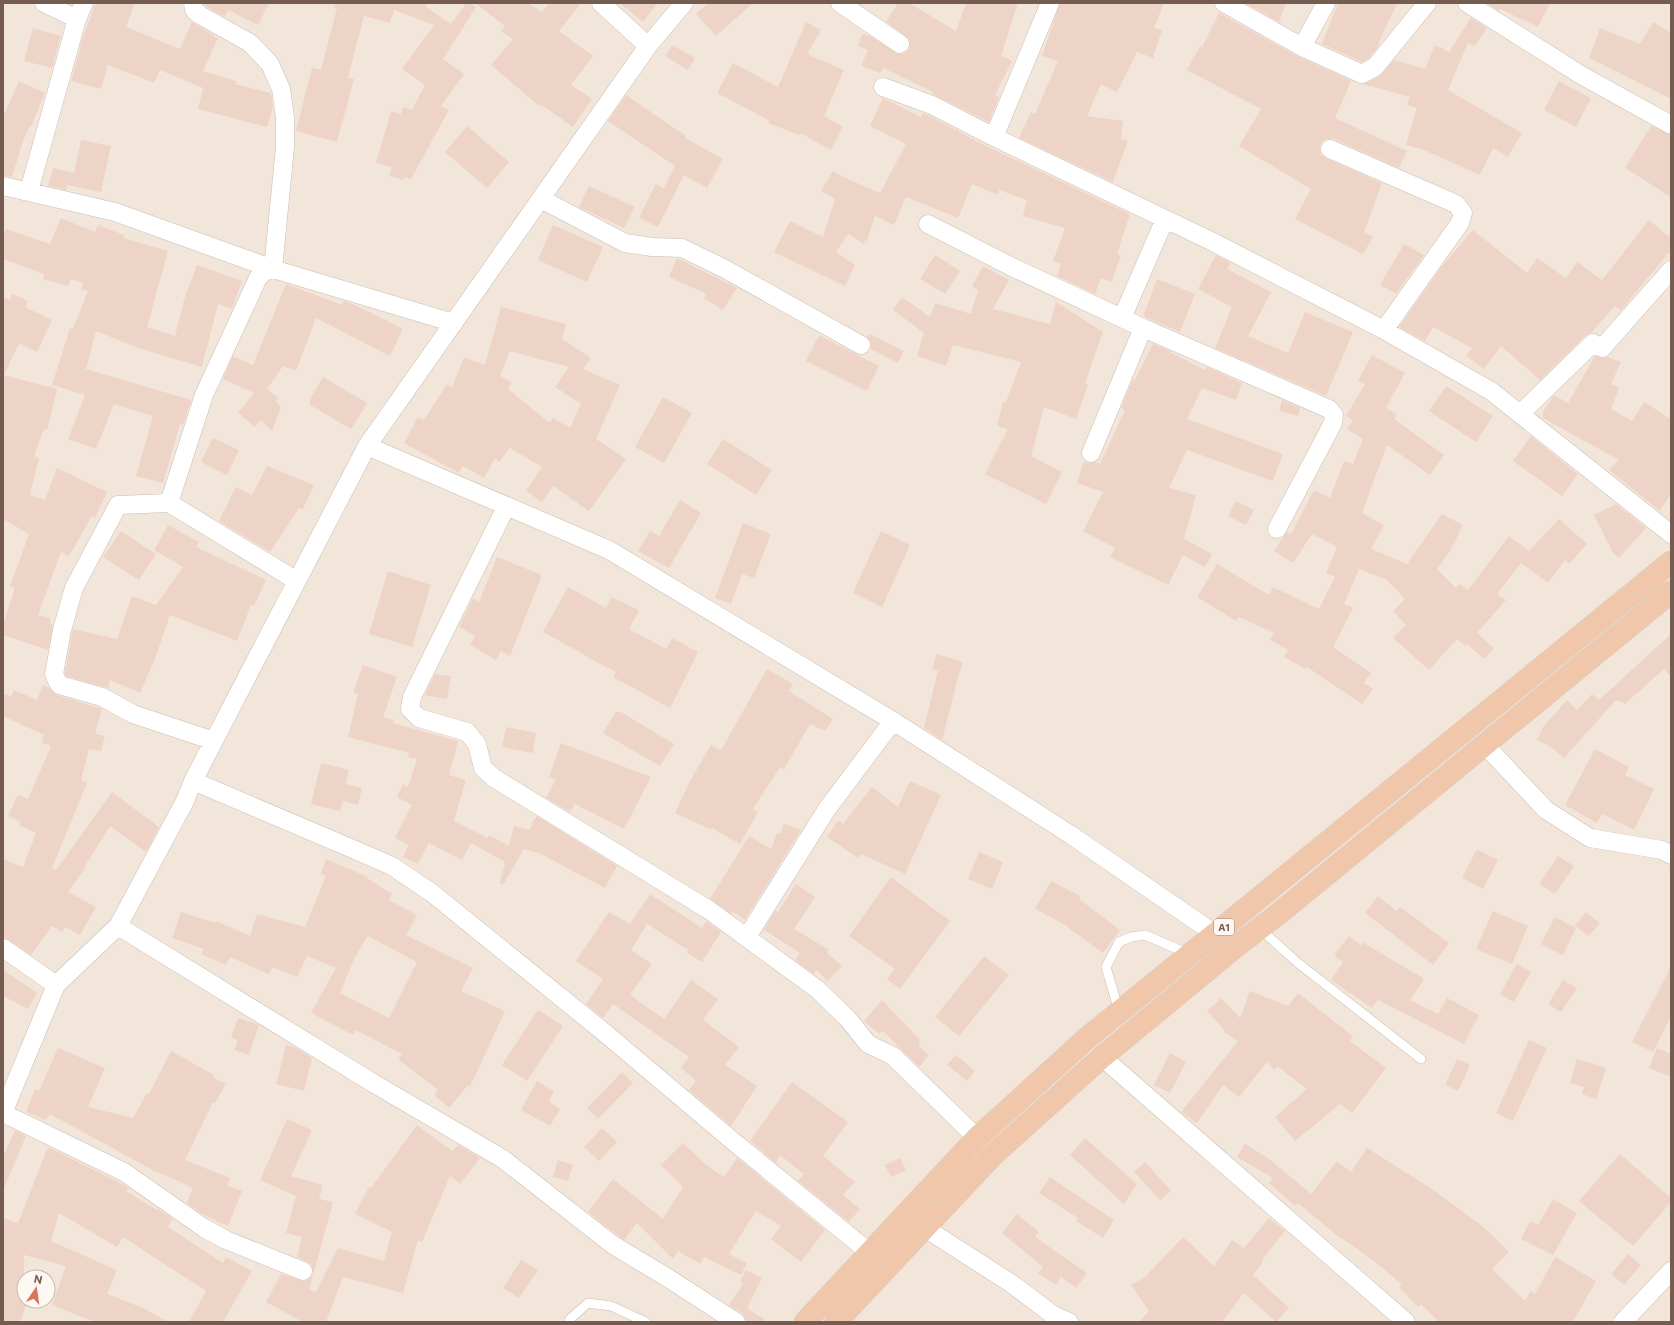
<svg xmlns="http://www.w3.org/2000/svg" width="1674" height="1325" font-family="Commissioner,sans-serif">
<style>
.residential{fill:#f2e6da;fill-rule:evenodd}
.building{fill:#eed4c6;fill-rule:evenodd}
.lines{fill:none;stroke-linecap:round;stroke-linejoin:round}
.service-casing{stroke:#ccbcb2;stroke-width:10}
.minor-casing{stroke:#ccbcb2;stroke-width:19}
.trunk-casing{stroke:#d8d1ce;stroke-width:23}
.service{stroke:#fff;stroke-width:9}
.minor{stroke:#fff;stroke-width:18}
.trunk{stroke:#f0c7aa;stroke-width:22}
.labels{text-anchor:middle;stroke-width:3;stroke-linejoin:round;paint-order:stroke}
.shield{fill:#fef8f2;stroke:#9d8b81;stroke-width:1}
.shield-label{font-size:10px;font-weight:bold;fill:#745c50}
</style>
<rect width="100%" height="100%" fill="#fbf4eb"/>
<path class="residential" d="M3,3H1671V1322H3ZM24,1277H48V1301H24Z"/>
<path class="building" d="M96,3H135L126,27L180,49L192,22L215,36L214,37L218,38L203,71L236,81L235,84L271,93L273,106L267,127L198,109L203,88L160,70L154,83L108,65L101,89L71,81L84,34Z
M204,3H269L258,25L228,10L225,17L206,6Z
M335,3H427L426,7L451,24L466,3H470L476,7L443,59L464,74L441,106L449,110L411,179L404,177L403,180L389,176L392,167L376,163L391,111L401,114L403,107L412,110L425,85L402,69L434,25L394,10L390,23L364,16L348,78L354,79L337,142L296,131L312,68L321,70L337,8L334,7Z
M475,3H528L542,12L549,3H581L559,31L593,56L571,85L592,99L573,127L540,104L539,106L491,65L513,39L501,31L505,26Z
M620,3H658L643,22Z
M708,3H753L716,36L696,14Z
M898,3H909L956,31L966,3H1018L1001,56L1012,61L995,95L999,97L989,122L932,94L933,92L883,68L880,73L861,66L868,50L858,46L862,34L872,37L899,54H904L909,50L910,44L909,39L886,22Z
M1060,3H1164L1154,28L1162,30L1153,58L1137,52L1117,92L1101,84L1087,116L1123,121L1121,139L1128,141L1113,182L1019,138L1031,112L1035,114L1058,61L1042,56Z
M1245,3H1286L1279,22Z
M1338,3H1398L1386,26L1377,48L1368,59L1362,62L1322,44Z
M1487,3H1550L1538,27L1500,9L1499,11Z
M1219,13L1297,56L1352,81H1351L1335,118L1407,151L1399,168L1334,139H1329L1324,140L1320,145V150L1321,155L1325,158L1382,183L1364,232L1373,237L1363,254L1295,219L1311,189L1239,146L1261,109L1187,70L1200,46L1202,47Z
M1471,18L1487,28L1474,47L1468,43L1448,90L1522,133L1508,157L1493,148L1480,175L1424,150L1406,145L1417,108L1407,105L1410,97L1363,84L1380,76L1394,60L1425,69L1435,45L1449,52Z
M806,22L821,30L807,54L844,70L824,116L843,127L831,150L800,133L799,135L768,123L770,121L717,93L733,63L778,87Z
M1653,22L1671,33V99L1589,58L1600,28L1640,44Z
M33,28L61,36L52,68L24,61Z
M672,45L695,58L688,70L665,56Z
M19,81L45,93L31,127L30,126L23,141L12,177L3,176V117Z
M1559,81L1591,98L1576,127L1544,110Z
M626,95L686,136L685,138L723,159L707,188L684,175L658,227L639,218L656,184L664,188L675,166L608,121Z
M883,98L921,117L923,113L928,115L982,144L1130,214L1117,254L1121,255L1112,282L1101,278L1095,294L1057,276L1061,264L1053,261L1065,228L1023,216L1027,200L999,190L998,195L972,184L958,218L906,197L894,225L875,216L867,241L865,240L864,244L848,234L836,252L855,265L845,286L774,252L790,221L823,237L835,199L821,191L833,171L843,177L880,193L906,144L870,126Z
M467,126L509,162L487,188L445,152Z
M1651,126L1671,135V197L1625,168Z
M81,140L111,146L101,192L67,185L66,190L48,186L53,168L74,173Z
M589,186L635,207L624,228L579,207Z
M61,218L95,232L98,225L124,235L123,238L168,251L147,327L175,336L184,300L197,265L242,281L232,309L218,304L202,367L138,348L96,331L86,369L191,400L183,425L180,424L163,483L136,476L153,416L114,404L96,449L68,439L85,395L52,385L70,328L73,329L88,291L81,290L83,283L71,279L68,286L43,279L44,274L3,259V236L6,229L50,244Z
M1649,220L1671,238V250L1621,310L1615,306L1591,333L1586,335L1540,380L1501,346L1484,369L1466,356L1472,348L1433,327L1425,341L1399,327L1442,266L1473,230L1527,273L1537,258L1566,278L1577,262L1602,280Z
M553,225L603,247L587,282L538,260Z
M1404,244L1424,255L1396,294L1380,285Z
M935,255L960,271L945,294L920,279Z
M1216,255L1231,263L1227,269L1271,292L1248,336L1288,353L1305,312L1353,332L1326,396L1215,348L1232,307L1198,289Z
M677,258L737,288L723,310L704,298L707,294L669,277Z
M983,266L1009,280L993,309L1050,324L1056,302L1103,332L1085,383L1088,385L1076,419L1044,407L1031,456L1062,472L1046,504L985,474L1008,429L997,426L1003,402H1006L1021,362L953,345L946,366L917,356L924,333L893,310L902,297L930,317L935,303L971,314L978,290L972,286Z
M1157,279L1195,294L1180,332L1143,316Z
M286,284L342,305L344,301L353,304L403,329L390,356L316,318L296,371L283,366L267,389L278,398L276,401L281,407L272,431L261,420L255,427L238,413L254,393L223,379L233,356L253,365Z
M12,294L28,301L25,307L52,320L37,352L19,343L4,375L57,389L47,430L44,429L34,456L39,459L30,495L45,500L57,468L107,492L95,518L92,516L69,556L61,552L38,615L51,619L50,624H53L48,650L3,635V625L15,588L10,586L29,534L3,519V297L10,300Z
M501,307L566,324L562,339L591,358L583,369L620,385L596,439L626,459L589,511L553,486L542,502L526,491L542,467L510,448L499,462L495,458L484,478L463,466L459,473L404,443L418,417L424,420L447,384L452,387L464,357L485,365ZM510,351L569,367L555,387L581,404L570,428L553,418L550,423L508,389L512,383L500,376Z
M869,334L904,351L898,363L871,349V344L867,337Z
M819,335L879,366L867,391L806,361Z
M1153,344L1172,352L1171,353L1205,370L1207,367L1242,383L1236,400L1202,388L1187,419L1283,454L1273,481L1187,450L1169,488L1196,495L1184,539L1212,554L1205,567L1183,555L1168,585L1110,557L1115,548L1083,531L1103,492L1077,483L1084,461L1087,463L1095,462L1100,464L1125,410L1121,408L1133,379L1135,380Z
M1372,355L1405,373L1386,408L1397,414L1394,419L1444,455L1430,475L1387,445L1362,513L1384,525L1371,549L1407,564L1442,514L1463,525L1450,551L1437,569L1456,588L1460,584L1468,590L1509,536L1529,551L1559,519L1587,544L1569,564L1565,560L1548,583L1521,563L1497,594L1506,600L1477,633L1494,648L1484,659L1467,644L1465,646L1457,639L1429,670L1393,638L1406,625L1393,611L1405,599L1387,580L1359,569L1344,604L1353,608L1333,647L1371,673L1364,683L1373,689L1362,704L1307,667L1306,669L1284,657L1288,650L1270,640L1274,633L1239,617L1236,621L1197,597L1217,564L1269,595L1273,587L1319,609L1335,577L1326,573L1337,547L1312,534L1293,563L1274,551L1287,532L1291,534L1314,490L1330,498L1344,461L1353,464L1363,439L1347,429L1353,420L1346,416L1365,384L1358,380Z
M1595,356L1601,358L1607,357L1621,362L1611,384L1619,388L1611,409L1632,421L1644,402L1671,419V494L1660,511L1609,470L1619,460L1543,418V412L1554,395L1568,403Z
M323,377L367,403L351,429L310,405V399Z
M1446,386L1493,416L1476,442L1429,411Z
M663,397L692,413L664,463L635,447Z
M1282,400L1300,408L1298,416L1279,411Z
M1531,436L1578,474L1562,496L1513,461Z
M213,438L239,450L227,475L201,462Z
M723,439L772,470L756,495L707,464Z
M267,466L314,485L303,509L299,508L270,552L219,521L236,487L252,495Z
M680,500L701,513L669,568L638,551L650,531L659,536Z
M1236,501L1254,510L1246,525L1228,516Z
M1616,504L1646,528L1619,558L1613,553L1594,515Z
M743,523L771,534L754,578L742,574L731,604L715,598Z
M168,525L199,542L196,547L266,580L254,606L251,605L237,641L170,615L156,656L140,693L110,680L108,688L66,676L65,673L73,629L117,639L132,596L156,605L183,567L154,550Z
M121,531L156,554L139,580L103,557Z
M881,531L910,545L882,607L853,593Z
M497,557L542,575L510,656L501,651L496,660L470,645L475,636L459,627L473,598L479,602Z
M388,571L431,585L412,647L369,634Z
M568,587L606,608L611,597L639,610L629,629L666,649L672,638L698,652L670,708L613,677L616,672L585,656V655L543,632Z
M1671,634V677L1664,669L1625,704L1621,701L1619,702L1616,700L1564,758L1551,747L1537,740L1543,727L1567,700L1577,710L1592,694L1599,700Z
M937,654L963,662L958,677L942,740L924,728L938,671L932,669Z
M363,665L397,677L383,717L394,720L393,723L458,741L449,775L466,780L454,821L488,838L489,835L509,846L514,826L530,830L534,819H535L537,816L617,866L605,888L539,853L524,849L503,885L500,884L505,862L471,843L462,860L429,843L418,864L403,857L409,845L395,838L412,805L397,797L403,784L408,787L417,759L408,757L409,753L348,737L358,694L353,693Z
M767,669L793,684L789,691L833,719L825,731L810,724L784,769L780,767L753,809L758,812L740,844L712,828V830L675,813L690,781L711,745L721,750Z
M435,674L451,676L447,699L425,695Z
M43,685L48,687L57,695L102,709L95,734L105,736L101,751L89,749L81,780L87,783L52,868L56,870L112,792L159,827L146,852L110,826L85,866L86,867L68,892L96,907L80,935L65,927L62,932L52,926L31,955L3,937V859L23,867L36,833L19,825L21,822L8,816L18,795L28,799L51,746L42,743L44,735L3,716V693L11,697L14,690L37,700Z
M616,712H621L674,744L660,766L603,733Z
M506,727L536,733L533,753L502,747Z
M561,743L651,777L624,829L575,804L570,812L546,798L556,779L549,777Z
M1595,749L1629,767L1625,775L1654,789L1634,830L1602,814L1597,823L1565,805Z
M321,763L349,770L346,784L362,788L358,805L343,801L340,811L311,804Z
M910,781L941,795L905,874L861,854L858,858L827,837L838,820L843,824L872,787L898,807Z
M784,824L801,830L745,920L733,912L732,914L710,899L749,836L771,849L777,833L780,834Z
M1477,849L1498,860L1483,889L1462,878Z
M979,852L1003,862L992,889L968,879Z
M1558,856L1574,866L1555,894L1539,884Z
M326,859L368,877L367,878L392,894L389,900L417,915L406,935L473,968L461,991L505,1011L470,1087L468,1085L449,1108L434,1095L438,1090L398,1059L402,1054L356,1030L353,1035L311,1013L336,968L307,956L297,977L272,967L269,974L230,957L226,965L201,954L204,949L172,938L181,912L215,923L216,921L250,936L257,914L305,927L326,876L321,874ZM368,936L417,962L389,1018L340,993L355,957Z
M891,877L950,921L900,989L887,979L895,969L849,936Z
M1051,881L1080,896L1079,899L1120,930L1103,953L1062,923L1035,909Z
M796,884L815,897L794,929L829,950L827,953L842,966L828,981L816,970L814,974L795,960L800,953L764,930L775,911L778,912Z
M650,894L702,928L706,921L721,932L702,962L687,953L688,950L647,924L631,950L652,964L630,995L664,1019L691,980L718,999L703,1020L739,1047L725,1065L757,1086L731,1126L689,1090L696,1081L681,1068L689,1057L613,1004L603,1018L586,1004L603,979L576,961L609,912L630,924Z
M1378,896L1397,911L1400,907L1449,943L1433,965L1365,913Z
M1493,911L1528,926L1512,964L1476,949Z
M1586,912L1600,923L1589,936L1575,926Z
M1555,917L1576,928L1563,955L1541,944Z
M1349,936L1361,945L1362,942L1423,978L1422,979L1423,981L1410,1000L1438,1014L1447,998L1479,1015L1464,1044L1378,1000L1372,1008L1331,980L1343,962L1334,955Z
M984,956L1009,975L959,1036L935,1017Z
M1517,964L1531,972L1514,1002L1500,994Z
M1671,966V1016L1653,1052L1632,1042Z
M3,970L37,993L28,1009L3,996Z
M1563,980L1577,988L1561,1012L1548,1004Z
M1250,991L1288,1006L1298,993L1353,1036L1350,1041L1386,1068L1352,1113L1340,1104L1295,1141L1275,1117L1307,1089L1278,1067L1274,1070L1267,1062L1239,1097L1223,1085L1197,1123L1181,1112L1238,1041L1224,1032L1225,1031L1207,1011L1221,998L1240,1018Z
M882,1000L920,1040L919,1046L929,1055L919,1067L883,1031L879,1034L864,1021Z
M538,1010L563,1026L527,1081L502,1065Z
M238,1018L259,1025L249,1055L234,1050L238,1040L231,1038Z
M1529,1040L1547,1048L1513,1121L1496,1113Z
M286,1045L296,1048L312,1058L304,1091L276,1084Z
M58,1048L105,1068L88,1107L133,1118L147,1093L149,1094L171,1051L214,1075L213,1077L226,1084L215,1103L213,1102L185,1160L230,1178L227,1185L242,1191L228,1226L216,1221V1220L202,1214L187,1203L193,1188L158,1172V1173L50,1114L46,1120L26,1112L35,1089L39,1091Z
M1657,1048L1671,1054V1077L1649,1068Z
M1170,1053L1186,1062L1170,1093L1154,1085Z
M956,1055L975,1071L967,1081L947,1065Z
M1457,1059L1470,1065L1458,1091L1445,1085Z
M1577,1059L1606,1068L1596,1099L1582,1094L1584,1087L1570,1083Z
M622,1072L633,1083L598,1119L587,1108Z
M537,1081L554,1091L549,1102L560,1109L550,1126L521,1110Z
M792,1082L848,1122L823,1156L855,1182L843,1195L860,1209L849,1222L798,1181L804,1174L780,1155L776,1163L750,1141Z
M287,1119L312,1130L291,1176L323,1185L319,1199L333,1202L309,1290L316,1292L338,1248L384,1261L392,1232L355,1214L369,1187L371,1188L417,1125L452,1151L458,1145L480,1158L460,1184L450,1176L422,1242L418,1240L403,1293L343,1277L326,1322H303L266,1302L281,1274L304,1281L310,1279L313,1275V1270L311,1264L297,1257L302,1237L286,1233L296,1196L260,1180Z
M602,1128L617,1142L599,1161L584,1147Z
M15,1130L26,1136L3,1191V1157Z
M1085,1138L1137,1184L1124,1204L1070,1155Z
M683,1143L705,1164L724,1177L737,1158L825,1230L801,1262L771,1239L781,1226L756,1211L729,1254L747,1263L741,1275L704,1257L700,1264L678,1251L673,1259L637,1223L624,1240L588,1212L613,1179L663,1219L683,1187L661,1165Z
M1245,1144L1269,1159L1311,1194L1337,1161L1351,1172L1367,1148L1435,1191L1486,1229L1509,1252L1492,1269L1525,1301L1531,1291L1535,1294L1555,1257L1596,1281L1573,1322H1439L1421,1304L1418,1307L1399,1287L1402,1285L1385,1270L1359,1250L1336,1235L1298,1203L1295,1206L1269,1183L1273,1178L1237,1157Z
M48,1147L126,1186L129,1188L126,1191L157,1210L158,1209L173,1219L168,1227L223,1263L226,1257L252,1271L223,1322H189L206,1291L123,1237L117,1247L59,1213L51,1241L117,1270L107,1294L143,1308L169,1322H95L52,1305L66,1266L24,1255V1301H28L20,1322H3V1218L18,1223Z
M1620,1154L1671,1198V1202L1633,1246L1579,1201Z
M900,1158L906,1170L891,1177L885,1165Z
M558,1160L573,1165L568,1181L553,1177Z
M1145,1162L1171,1191L1160,1200L1134,1172Z
M1050,1177L1114,1220L1103,1238L1076,1221L1078,1218L1039,1193Z
M1553,1199L1577,1213L1553,1255L1521,1239L1530,1221L1538,1225Z
M1017,1214L1039,1232L1035,1237L1087,1273L1076,1288L1061,1277L1056,1285L1038,1273L1043,1267L1002,1233Z
M1269,1218L1285,1231L1262,1260L1263,1262L1253,1275L1289,1308L1276,1322L1244,1293L1222,1322H1139L1149,1311L1131,1285L1146,1276L1183,1237L1214,1266L1232,1240L1244,1248Z
M1628,1254L1641,1265L1624,1285L1611,1274Z
M521,1260L538,1270L519,1298L503,1288Z
M746,1270L762,1278L747,1308L768,1322H746L745,1317L742,1313L729,1305L743,1284L740,1282Z"/>
<g class="lines">
<defs>
<path id="service" d="M1259,928L1298,963L1421,1059
M1119,1011L1106,967L1119,942L1131,937L1145,935L1189,954
M569,1322L570,1319L588,1303L611,1306L646,1322"/>
<path id="minor" d="M44,3L77,19
M193,3L194,10L200,15L250,43L270,64L281,89L285,118V147L273,269L265,271L258,278L204,395L169,503L118,505L74,588L62,630L54,674L57,681L60,685L102,697L133,714L214,741
M601,3L648,46
M840,3L900,44
M1224,3L1302,47L1362,74L1375,67L1427,3
M1467,3L1581,75L1671,125
M1302,47L1326,3
M883,87L932,105L994,137L1211,241L1384,330L1491,391L1671,534
M994,137L1050,3
M1330,149L1456,204L1463,213L1460,223L1384,330
M3,186L115,212L273,269L454,323
M29,191L77,19L84,3
M541,199L625,243L652,247L682,248L725,269L861,345
M928,224L1014,268L1143,328L1329,409L1334,415L1333,423L1277,529
M1122,318L1165,219
M1521,413L1593,343L1602,348L1671,270
M367,446L609,550L893,721L1071,835L1215,934
M1091,453L1143,328
M169,503L297,581
M506,507L412,697L410,709L419,718L467,732L477,744L483,768L494,778L709,910L817,989L848,1019L868,1044L893,1056L977,1138
M1484,744L1546,810L1590,838L1662,850L1671,855
M193,781L353,849L392,866L432,893L605,1033L734,1142L869,1252
M118,926L373,1083L503,1159L613,1245L668,1278L736,1322
M747,937L827,809L893,721
M3,948L56,985
M1102,1057L1406,1322
M3,1113L56,985L118,926L185,801L193,781L367,446L648,46L684,3
M3,1113L124,1172L204,1228L226,1240L303,1271
M925,1228L1012,1284L1053,1315L1069,1322
M1623,1322L1671,1271"/>
<path id="trunk" d="M805,1322L977,1138L1086,1039L1671,562
M836,1322L993,1155L1102,1057L1234,948L1277,915L1671,592"/>
</defs>
<use href="#service" class="service-casing"/>
<use href="#minor" class="minor-casing"/>
<use href="#trunk" class="trunk-casing"/>
<use href="#service" class="service"/>
<use href="#minor" class="minor"/>
<use href="#trunk" class="trunk"/>
</g>
<g class="labels">
<rect class="shield" x="1214" y="919" width="20" height="16" rx="3"/>
<g class="shield-label">
<text x="1224" y="931">A1</text>
</g>
</g>
<rect width="1674" height="1325" fill="none" stroke="#745c50" stroke-width="8"/>
<g transform="translate(36 1289) rotate(13)"><circle r="19" fill="#fef8f2" stroke="#c7bab1"/>
<path d="M0-3L7 15L0 10L-7 15Z" fill="#d8755e"/>
<text y="-6" font-size="11" font-weight="bold" text-anchor="middle" fill="#745c50">N</text>
</g>
</svg>
